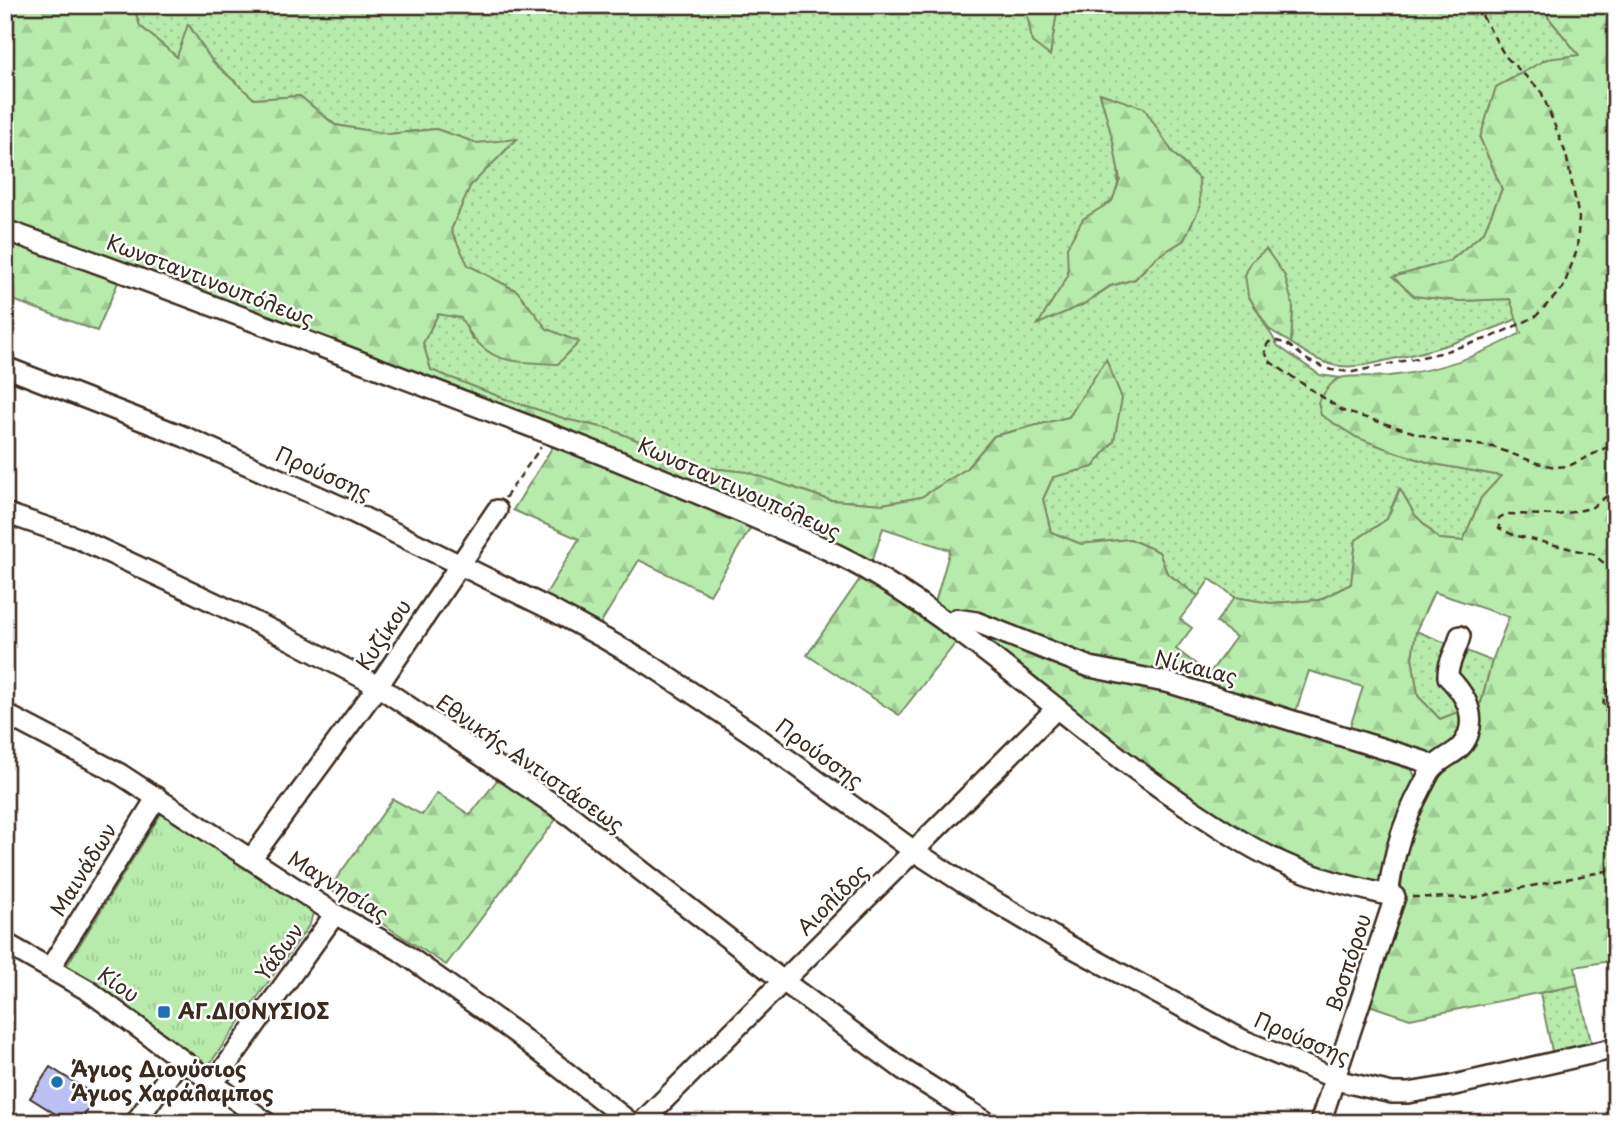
<svg xmlns="http://www.w3.org/2000/svg" width="1621" height="1128" font-family="'Playpen Sans',sans-serif">
<style>
.grass{fill:url(#grass-dots);stroke:#798a65;stroke-width:2;fill-rule:evenodd}
.forest{fill:url(#forest-firs);stroke:#798a65;stroke-width:2;fill-rule:evenodd}
.park{fill:url(#park-tufts);stroke:#798a65;stroke-width:2}
.building{fill:#bbc1f3;stroke:#3b2a1e;stroke-width:2}
.lines{fill:none;stroke-linecap:round;stroke-linejoin:round}
.minor-casing{stroke:#3b2a1e;stroke-width:24}
.path{stroke:#3b2a1e;stroke-width:2.5;stroke-dasharray:7 5;stroke-linecap:butt}
.minor{stroke:#fff;stroke-width:19}
.poi-dot{fill:#1f6fb2;stroke:#fff;stroke-width:2.5}
.labels{text-anchor:middle;stroke-width:5;stroke-linejoin:round;paint-order:stroke}
.street-label{font-size:21px;fill:#3b2a1e;stroke:#fff}
.poi-label{font-size:21px;font-weight:bold;fill:#3b2a1e;stroke:#fff;text-anchor:start}
</style>
<defs>
<pattern id="grass-dots" width="8" height="8" patternUnits="userSpaceOnUse" patternTransform="scale(1.75)"><rect width="8" height="8" fill="#b7ebac"/><path d="M2 2h.1M6 6h.1" fill="none" stroke="#9eca94" stroke-width="1.8" stroke-linecap="round"/></pattern>
<pattern id="forest-firs" width="22" height="20" patternUnits="userSpaceOnUse" patternTransform="scale(1.75)"><rect width="22" height="20" fill="#b7ebac"/><path d="M5 1l3.5 6h-7zM16 11l3.5 6h-7z" fill="#9eca94"/></pattern>
<pattern id="park-tufts" width="24" height="20" patternUnits="userSpaceOnUse" patternTransform="scale(1.75)"><rect width="24" height="20" fill="#b7ebac"/><path d="M3 7l-1-3M5 7V3M7 7l1-3M15 17l-1-3M17 17v-4M19 17l1-3" fill="none" stroke="#9eca94"/></pattern>
</defs>
<rect width="100%" height="100%" fill="#fff"/>
<filter id="ink" filterUnits="userSpaceOnUse"><feTurbulence type="fractalNoise" baseFrequency=".0143" numOctaves="2"/><feDisplacementMap in="SourceGraphic" scale="14" xChannelSelector="R" yChannelSelector="G"/><feConvolveMatrix kernelMatrix="1 2 1 2 8 2 1 2 1" color-interpolation-filters="sRGB"/></filter>
<g filter="url(#ink)">
<path class="grass" d="M133,5H531L527,21L537,5H1026L1032,42L1050,55L1058,5H1552L1548,17L1580,56L1480,138L1502,189L1484,232L1450,261L1394,277L1414,296L1459,301L1511,299L1517,319C1475,337 1433,351 1388,360C1373,364 1355,368 1340,366C1321,364 1306,353 1291,343L1293,307L1248,295L1278,346L1320,375L1340,378L1330,386L1392,451L1434,464L1502,476L1481,498L1463,541L1439,539L1415,515L1399,489L1387,519L1356,540L1351,584L1319,600L1270,603L1235,597L1210,579L1198,596L1167,573L1159,552L1130,539L1081,544L1051,532L1043,499L1053,477L1093,467L1106,360L1069,417L994,436L966,469L922,497L883,504L830,500L747,472L701,467L610,429L569,420L508,400L431,370L423,343L438,314L461,318L473,340L578,342L547,329L517,291L467,265L451,230L470,186L516,140L477,143L436,129L389,134L335,125L300,96L254,99L212,61L189,25L178,58L140,26ZM1100,94L1144,108L1173,153L1199,179L1184,240L1155,258L1135,279L1111,286L1082,305L1039,323L1068,276L1083,219C1091,214 1105,208 1111,201C1130,180 1107,119 1100,94Z
M1416,631L1492,661L1481,703L1440,719L1418,696L1412,657Z
M1578,985L1592,1046L1553,1056L1540,993Z"/>
<path class="forest" d="M5,5H133L140,26L177,57L188,24L212,61L254,99L300,96L335,125L389,134L436,129L477,143L517,139L470,186L451,230L468,265L517,291L547,329L579,342L558,364C510,361 486,366 461,318L438,314L423,343L431,370L508,400L569,420L610,429L701,467L747,472L830,500L883,504L921,497L966,469L994,436L1069,417L1106,359L1122,398L1114,441L1093,467L1053,477L1043,499L1051,532L1081,544L1130,539L1159,552L1167,573L1198,596L1180,619L1192,628L1176,649L1209,674L1236,637L1216,622L1235,597L1270,603L1319,600L1351,584L1356,540L1387,519L1400,489L1415,515L1439,539L1463,541L1481,498L1501,476L1434,464L1392,451L1356,437L1321,415L1318,402C1324,394 1330,382 1340,378C1352,374 1375,378 1389,376C1436,371 1479,357 1521,333L1510,299L1459,301L1414,296L1393,277L1450,261L1484,232L1502,189L1480,138L1496,87L1547,59L1579,55L1548,17L1552,5H1616V960L1575,967L1578,985L1410,1019L1366,1004L1401,893L1402,862L1412,829L1425,795L1442,774L1427,759L1349,730L1363,687L1309,671L1290,729L1412,770L1416,780L1381,879L1372,887L1278,856L958,640L899,715L807,655L862,576L934,606L950,550L883,528L871,565L753,524L710,595L639,560L599,626L544,597L579,539L513,510L562,432L126,264L97,331L5,297ZM1434,592L1509,617L1492,661L1481,703L1440,719L1418,696L1412,657L1416,631Z
M1026,5H1058L1050,56L1032,42Z
M1100,93L1144,108L1173,153L1199,179L1200,207L1184,240L1155,258L1135,279L1110,286L1082,305L1038,324L1068,276L1067,247L1083,219L1112,201L1120,180L1113,141Z
M1266,249L1285,276L1293,307L1291,343L1269,329L1248,295L1245,275L1251,262Z
M501,775L560,814L446,965L329,889L393,799L422,815L437,793L470,815Z"/>
<path class="park" d="M162,812L314,909L310,924L208,1066L123,1003L67,965Z"/>
<path class="building" d="M50,1067L96,1096L80,1123H70L30,1098Z"/>
<g class="lines">
<defs>
<path id="minor" d="M5,230C170,288 332,351 495,413C578,444 660,477 741,512C786,532 834,550 875,575C992,645 1088,743 1202,816C1228,833 1254,850 1283,863C1320,880 1356,887 1395,897L1320,1123
M5,367L185,437L342,507L550,609L607,640L652,666L753,734L914,851L965,884L1066,944L1243,1040L1344,1082L1392,1093H1408L1450,1086L1616,1048
M5,513L75,537L184,588L278,633L378,686L571,816L783,981L904,1070L988,1123
M949,625L956,619L976,622L1090,667L1170,683L1423,761L1433,767
M5,714L120,774L335,914L399,950L517,1034L631,1123
M251,859L378,686L497,510
M1388,895C1394,852 1402,825 1422,787C1426,781 1428,773 1433,768C1444,755 1461,754 1468,735C1476,713 1464,693 1448,677C1447,663 1457,650 1460,636
M5,943L89,991L267,1123
M50,968L157,797
M213,1084L335,914
M5,1121L8,1123
M135,1123L180,1060
M641,1123L1057,708"/>
</defs>
<use href="#minor" class="minor-casing"/>
<path class="path" d="M1476,5L1505,56L1541,91L1566,154L1579,218L1577,250L1563,288L1535,317L1489,338L1440,353L1353,372L1331,370L1309,361L1287,344L1277,341L1269,342L1264,349L1269,361L1343,411L1439,440L1493,447L1537,463L1555,467L1569,466L1616,443
M1616,489L1591,508L1558,515L1506,514L1499,518V528L1513,535L1593,554L1616,573
M505,498L541,447
M1616,678C1602,696 1597,707 1616,723
M1412,897L1472,898L1616,869"/>
<use href="#minor" class="minor"/>
</g>
</g>
<g class="poi-dot">
<rect x="157" y="1005" width="14" height="14" rx="3.5"/>
<circle cx="57" cy="1082" r="7"/>
</g>
<g class="labels">
<g class="street-label">
<text transform="translate(210 281) rotate(21)" y="7">Κωνσταντινουπόλεως</text>
<text transform="translate(323 474) rotate(24)" y="7">Προύσσης</text>
<text transform="translate(739 489) rotate(24)" y="7">Κωνσταντινουπόλεως</text>
<text transform="translate(384 635) rotate(-56)" y="7">Κυζίκου</text>
<text transform="translate(1196 668) rotate(14)" y="7">Νίκαιας</text>
<text transform="translate(819 754) rotate(36)" y="7">Προύσσης</text>
<text transform="translate(530 764) rotate(35)" y="7">Εθνικής Αντιστάσεως</text>
<text transform="translate(84 870) rotate(-58)" y="7">Μαινάδων</text>
<text transform="translate(338 887) rotate(32)" y="7">Μαγνησίας</text>
<text transform="translate(833 900) rotate(-45)" y="7">Αιολίδος</text>
<text transform="translate(280 952) rotate(-54)" y="7">Υάδων</text>
<text transform="translate(1349 963) rotate(-72)" y="7">Βοσπόρου</text>
<text transform="translate(118 985) rotate(35)" y="7">Κίου</text>
<text transform="translate(1302 1039) rotate(23)" y="7">Προύσσης</text>
</g>
<g class="poi-label">
<text x="178" y="1019">ΑΓ.ΔΙΟΝΥΣΙΟΣ</text>
<text x="71" y="1077">Άγιος Διονύσιος<tspan x="71" dy="24">Άγιος Χαράλαμπος</tspan></text>
</g>
</g>
<rect width="1621" height="1128" fill="none" stroke="#fff" stroke-width="28"/>
<rect x="14" y="14" width="1593" height="1100" fill="none" stroke="#3b2a1e" stroke-width="2.5" filter="url(#ink)"/>
</svg>
